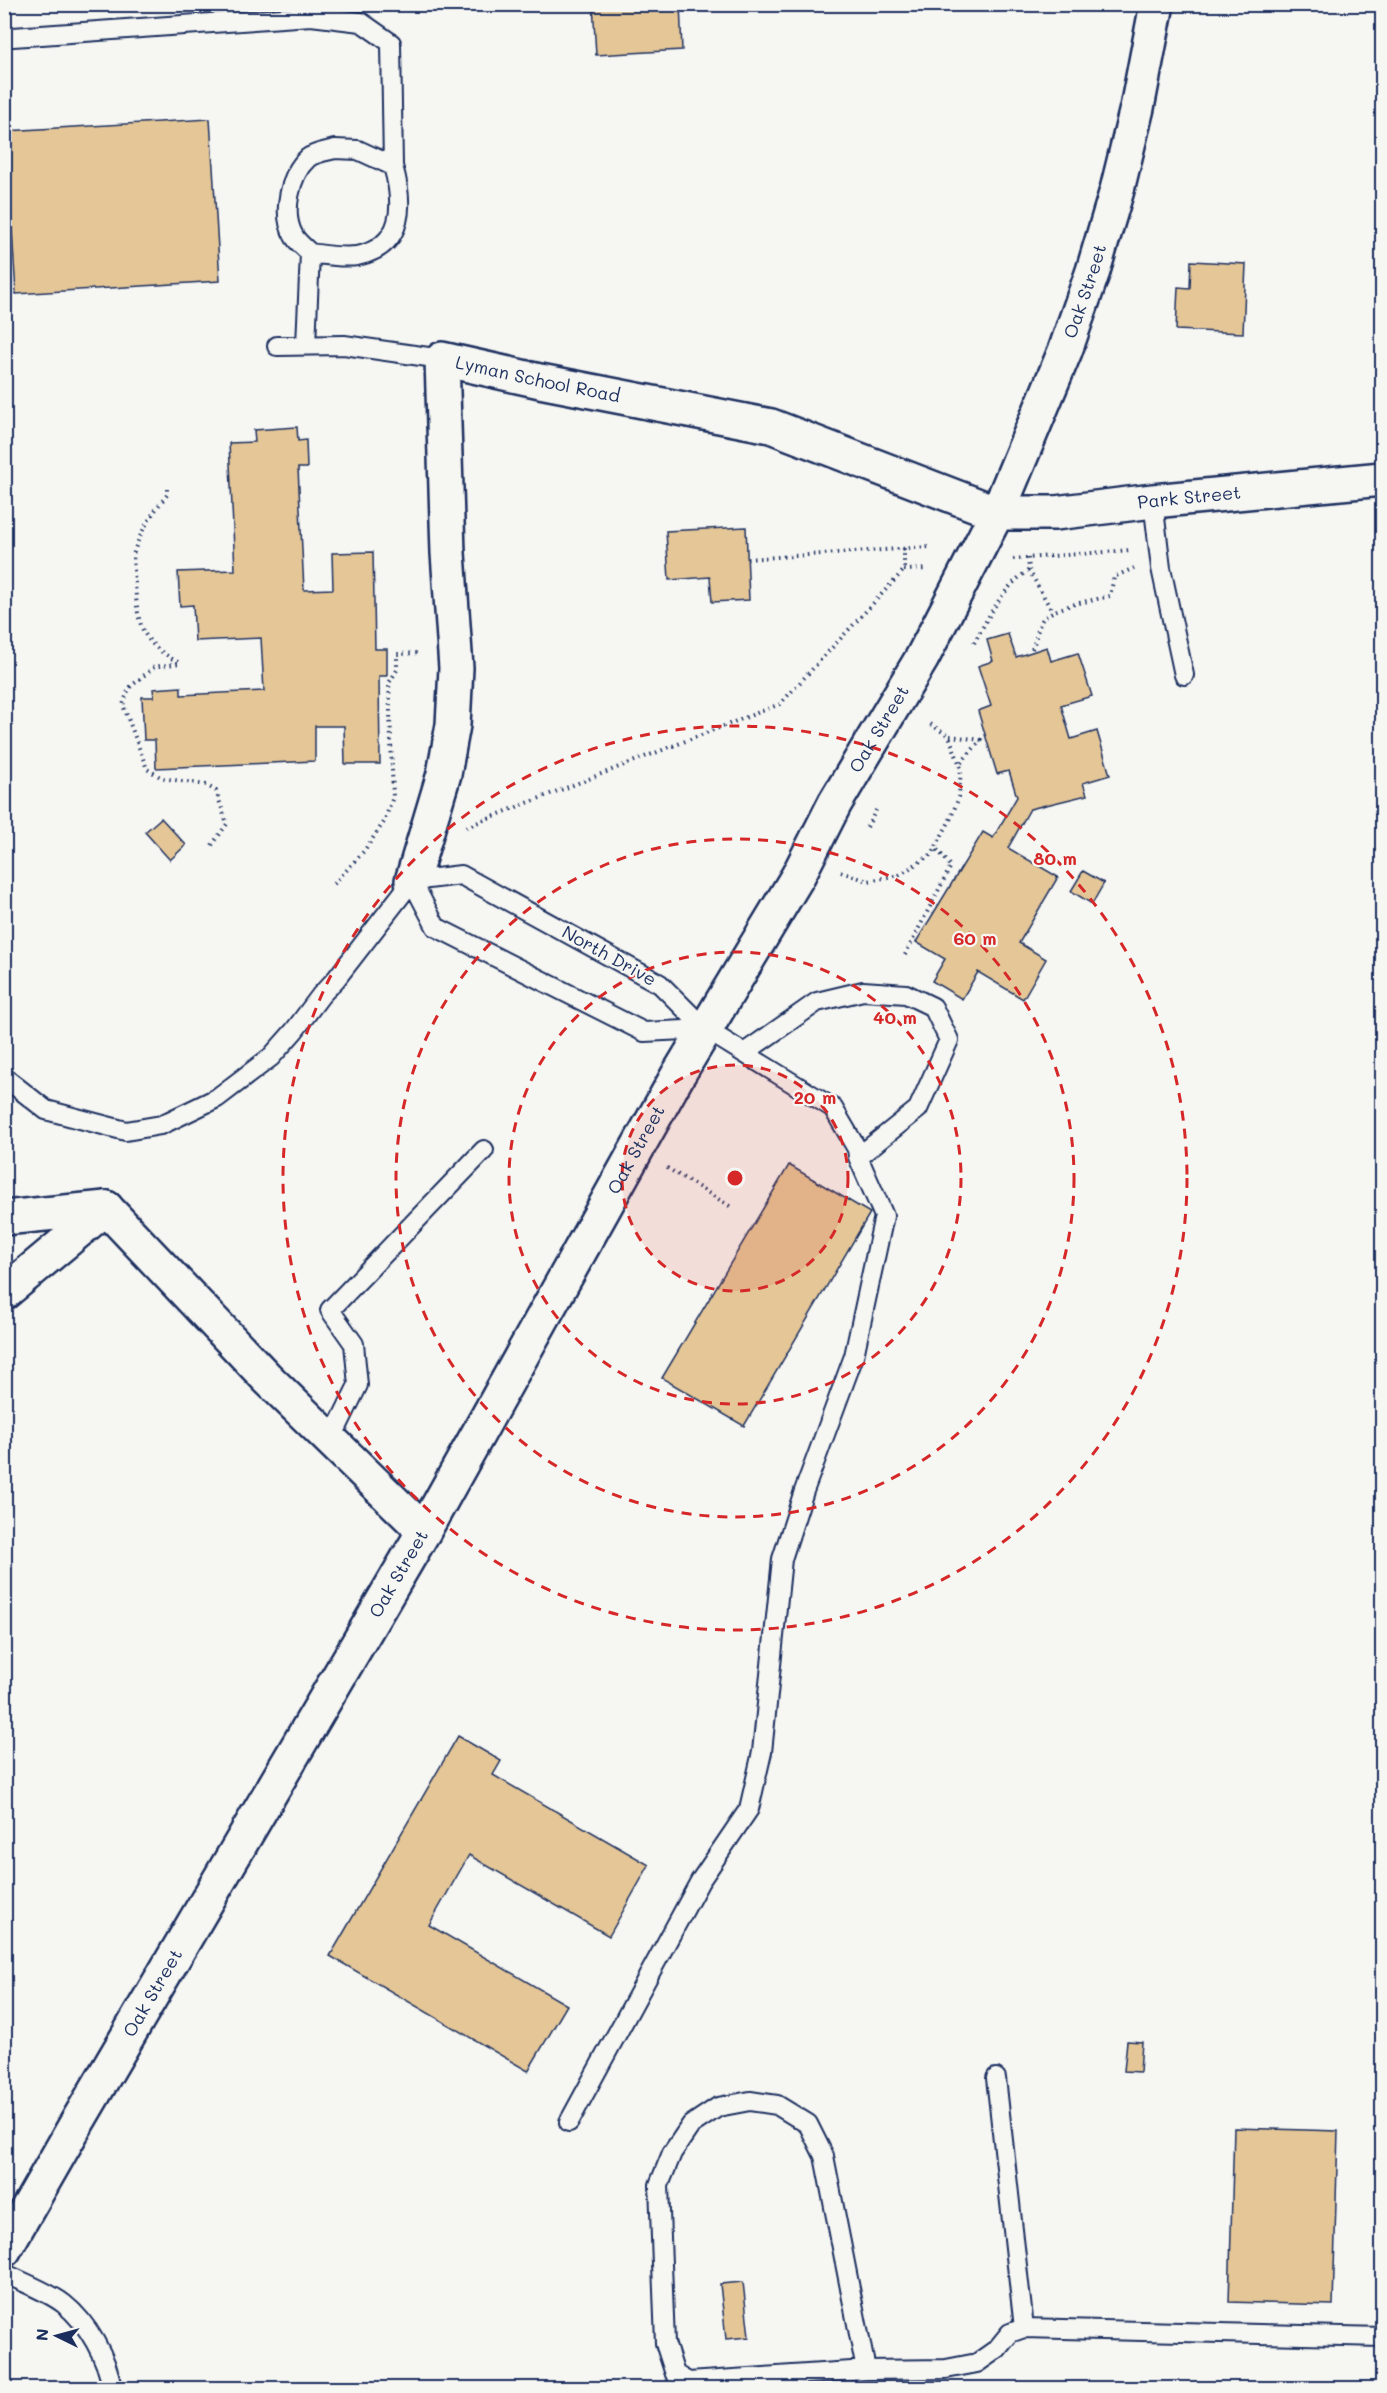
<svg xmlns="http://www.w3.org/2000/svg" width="1387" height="2393" font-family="Mali,sans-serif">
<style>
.building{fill:#e4c697;stroke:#1b2f5e;stroke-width:1.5}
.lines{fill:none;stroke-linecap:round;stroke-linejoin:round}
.lane-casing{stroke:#1b2f5e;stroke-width:22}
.street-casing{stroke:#1b2f5e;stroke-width:38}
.path{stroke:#1b2f5e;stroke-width:4;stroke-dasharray:1.5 4.5;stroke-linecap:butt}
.lane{stroke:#f6f6f2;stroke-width:18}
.street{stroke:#f6f6f2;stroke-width:33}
.ring{fill:none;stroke:#d62828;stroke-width:3;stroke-dasharray:10 8}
.labels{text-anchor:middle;stroke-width:4.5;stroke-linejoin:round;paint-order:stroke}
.street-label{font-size:18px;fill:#1b2f5e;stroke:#f6f6f2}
.centre{fill:#d62828;stroke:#f6f6f2;stroke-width:3}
.ring-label{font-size:18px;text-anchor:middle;font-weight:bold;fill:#d62828;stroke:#f6f6f2;stroke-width:4.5;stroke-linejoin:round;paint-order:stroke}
</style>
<rect width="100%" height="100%" fill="#f6f6f2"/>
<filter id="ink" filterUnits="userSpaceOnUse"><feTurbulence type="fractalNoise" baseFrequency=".0167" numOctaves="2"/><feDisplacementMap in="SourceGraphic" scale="12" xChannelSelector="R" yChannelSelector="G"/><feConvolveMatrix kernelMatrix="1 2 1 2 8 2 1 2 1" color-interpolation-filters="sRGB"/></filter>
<g filter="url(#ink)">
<path class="building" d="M593,4H680L682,50L596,55Z
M210,119L220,281L16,294L6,131Z
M1191,261L1246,264L1243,333L1176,330L1178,287L1190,288Z
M297,427L298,441L306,440L307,468H298L304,590L333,589L332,553L373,552L375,649H387V676H379L380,764H345L344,726H315V761L156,768L155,740H144L142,697H154L153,689L181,687V695L264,691L261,638L195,641L193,605L180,606L178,572L235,570L229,443L255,442L254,430Z
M746,527L749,600L712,602L710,577L669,580L666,531Z
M1008,634L1016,657L1047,647L1051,661L1078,653L1092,696L1061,705L1071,739L1097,731L1110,775L1083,783L1087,795L1030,809L1008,848L1058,877L1019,943L1046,959L1023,999L978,972L962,999L932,981L945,959L916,942L983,832L993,838L1017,797L1009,771L997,774L978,711L991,706L978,666L993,661L987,640Z
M161,818L186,845L170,860L145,832Z
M1083,871L1104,883L1092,904L1071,891Z
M789,1165L870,1213L744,1426L662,1378Z
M458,1736L501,1761L493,1775L649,1865L609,1936L469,1855L429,1925L567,2005L528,2071L330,1956Z
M1127,2041L1142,2042L1140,2072L1124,2071Z
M1234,2128L1338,2131L1333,2305L1229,2302Z
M743,2282L749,2337L726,2339L720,2284Z"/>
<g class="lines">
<defs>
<path id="lane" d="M13,37L311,16L361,22L391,43L393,166
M335,149L358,150L393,166C404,204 405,246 357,256C342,258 324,255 310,253C305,248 297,242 294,236C281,214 290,174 308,158C314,153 327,151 335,149Z
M306,345L310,253
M277,346L344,345L442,359
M1153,501L1161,568L1184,675
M744,1053L817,1002L863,991L906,994L933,1007L949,1040L918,1109L858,1157
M4,1077L46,1110L126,1131L161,1125L217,1098L271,1057L294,1031L321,995L336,979L412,881
M331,1440L358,1385L354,1344L330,1310L484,1150
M996,2078L1024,2328
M569,2122L700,1881L749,1809L762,1752L782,1559L804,1491L854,1356L884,1216L858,1157L857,1149L833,1108L705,1029L660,984L461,875L412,881L436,927L644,1032L705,1029
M4,2273C22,2282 49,2292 64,2304C88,2323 107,2358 112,2388
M866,2370L824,2156L808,2124L777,2105L750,2101L718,2107L691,2125L672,2153L659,2185L665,2343L675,2374L688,2382L866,2370L946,2369L977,2363L997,2349L1010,2333L1024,2328L1382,2337"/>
<g id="street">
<path id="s1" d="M412,881L444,774L453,725L456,668L448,553L442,359L540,381L771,426L997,513H1055L1153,501L1382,479"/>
<path d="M106,1208L267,1378L424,1531"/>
<path d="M4,1218L106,1208"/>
<path d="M4,1293L106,1208"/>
<path id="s2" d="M4,2250L75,2126L424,1531L678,1075L798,876L835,803L922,658L1000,507L1065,351L1093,271L1117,190L1137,108L1157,4"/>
</g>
</defs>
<use href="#lane" class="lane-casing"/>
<use href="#street" class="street-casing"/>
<path class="path" d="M167,489V495C153,512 141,530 134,552C132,561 135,574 135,584C138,626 140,642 180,663L154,667L129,688L123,705L147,769L162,778L206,785L216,791L227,824L210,848
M1028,558L1029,570L1052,611
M747,559L929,547
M1013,559L1131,550
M904,570L927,569
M974,643C989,616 1002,588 1029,570
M1032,649C1036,640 1037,630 1041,622C1047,607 1095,600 1110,596L1114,577L1134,568
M950,736L981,740L960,764
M466,827L780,704L904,570V548
M867,827L876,810
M841,872L868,881L899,875L932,854L950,820L959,797L961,768L949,736L927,722
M334,884L364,851L384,822L393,797L389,683L397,670V654L419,653
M905,955L951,866L935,847
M667,1168L733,1208"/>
<use href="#lane" class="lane"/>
<use href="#street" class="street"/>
</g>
</g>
<circle cx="735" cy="1178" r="113" fill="#d62828" fill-opacity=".12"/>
<g class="ring">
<circle cx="735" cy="1178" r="113"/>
<circle cx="735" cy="1178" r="226"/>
<circle cx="735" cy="1178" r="339"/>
<circle cx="735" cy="1178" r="452"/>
</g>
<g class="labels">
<g class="street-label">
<text dy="6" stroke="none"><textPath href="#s2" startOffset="2240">Oak Street</textPath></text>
<text dy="6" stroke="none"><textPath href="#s1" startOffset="626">Lyman School Road</textPath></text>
<text dy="6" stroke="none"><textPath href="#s1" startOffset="1299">Park Street</textPath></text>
<text dy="6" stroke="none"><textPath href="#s2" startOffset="1755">Oak Street</textPath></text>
<text transform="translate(609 956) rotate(29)" y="6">North Drive</text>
<text dy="6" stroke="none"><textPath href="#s2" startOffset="1269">Oak Street</textPath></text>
<text dy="6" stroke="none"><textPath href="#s2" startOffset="783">Oak Street</textPath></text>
<text dy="6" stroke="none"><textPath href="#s2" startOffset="297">Oak Street</textPath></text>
</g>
</g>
<circle cx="735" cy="1178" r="9" class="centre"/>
<g class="ring-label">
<text x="1055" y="865">80 m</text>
<text x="975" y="945">60 m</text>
<text x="895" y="1024">40 m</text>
<text x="815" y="1104">20 m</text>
</g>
<rect width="1387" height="2393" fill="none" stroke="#f6f6f2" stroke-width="24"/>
<rect x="12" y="12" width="1363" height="2369" fill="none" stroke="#1b2f5e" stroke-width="2" filter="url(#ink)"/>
<g transform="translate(57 2336) rotate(275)" stroke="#f6f6f2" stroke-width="4.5" paint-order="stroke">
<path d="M0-4.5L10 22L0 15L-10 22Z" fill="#1b2f5e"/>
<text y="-9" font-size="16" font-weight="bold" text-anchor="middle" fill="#1b2f5e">N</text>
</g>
</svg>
